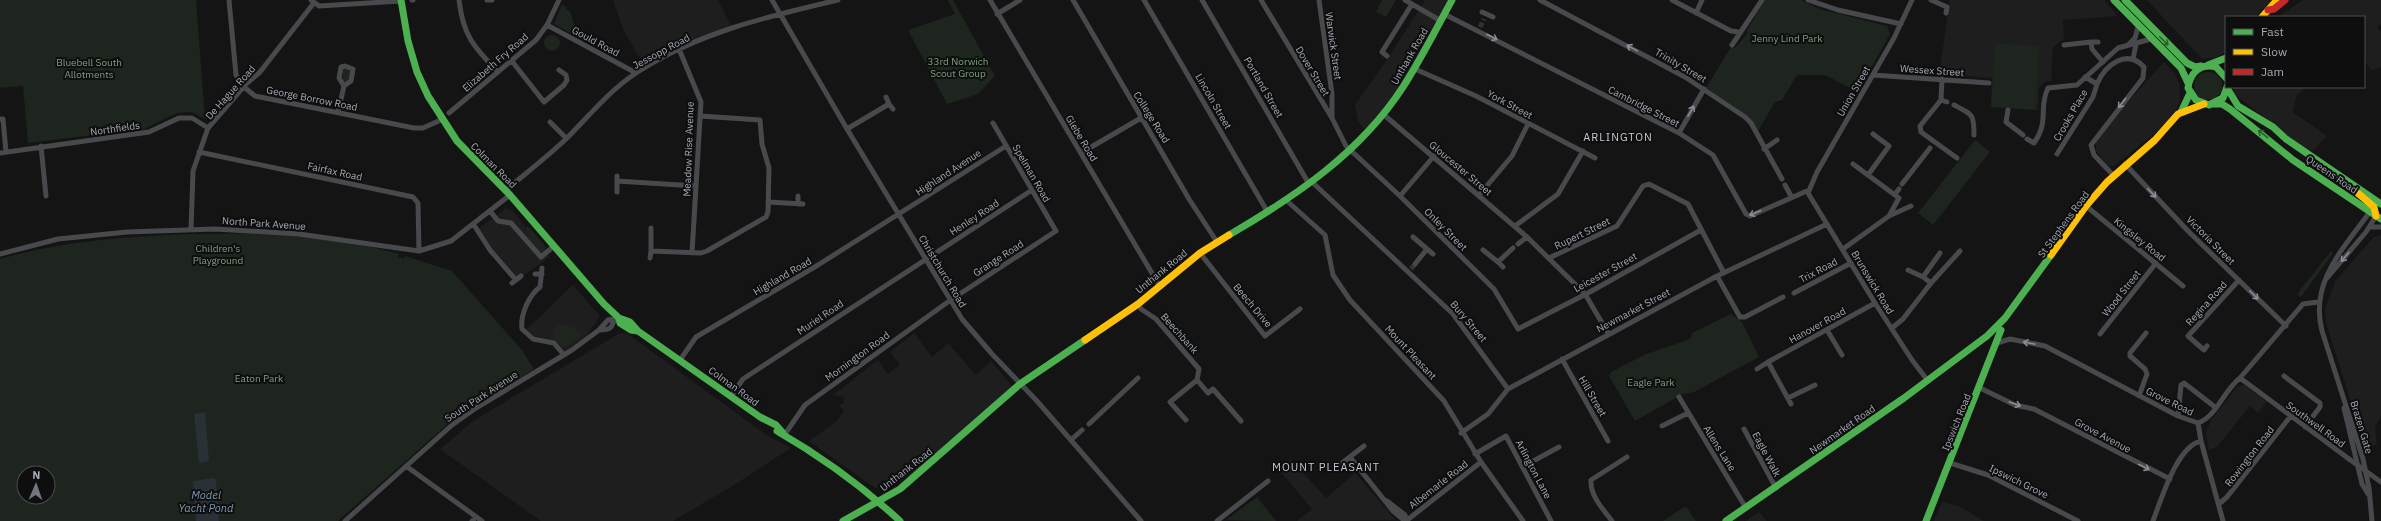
<svg xmlns="http://www.w3.org/2000/svg" width="2381" height="521" font-family="'IBM Plex Sans',sans-serif">
<style>
.built{fill:#1e1e1f}
.green{fill:#1e241e;fill-rule:evenodd}
.water{fill:#293137}
.lines{fill:none;stroke-linecap:round;stroke-linejoin:round}
.street-tunnel{stroke:#313234;stroke-width:5;stroke-dasharray:5 2.5;stroke-linecap:butt}
.street{stroke:#48494d;stroke-width:5}
.fast{stroke:#4caf50;stroke-width:7}
.slow{stroke:#ffc107;stroke-width:7}
.jam{stroke:#c62828;stroke-width:7}
.street-bridge{stroke:#48494d;stroke-width:5}
.oneway{stroke:#888d96}
.oneway2{stroke:#2d5e30}
.labels{text-anchor:middle;stroke-width:4;stroke-linejoin:round;paint-order:stroke}
.park-label{font-size:10px;fill:#7ba17d;stroke:#0e0e0f}
.street-label{font-size:10px;fill:#a4aab5;stroke:#0e0e0f}
.neighbourhood-label{font-size:11px;letter-spacing:1px;fill:#c5c8d1;stroke:#0e0e0f}
.water-label{font-size:11px;font-style:italic;fill:#7a98b1;stroke:#0e0e0f}
</style>
<rect width="100%" height="100%" fill="#141414"/>
<path class="built" d="M613,0H718L731,25L676,48L644,65L624,31Z
M1425,0H1448L1401,85L1365,130L1358,121L1355,105L1389,57Z
M1950,0H2105L2117,16L2063,20L2064,39L2053,47L2051,81H2046L2039,87L2038,110L1991,107L1992,78L1939,74Z
M2147,0H2272L2255,17H2226V52L2217,57L2202,59Z
M2303,0H2381V24L2377,27L2381,32V67L2372,71L2364,61V17H2278Z
M2164,62L2175,74L2179,83L2180,101L2174,115L2153,135L2114,166H2108L2096,151V143L2117,114Z
M2233,87H2305L2296,97L2293,112L2327,136L2314,150L2308,151L2234,94Z
M506,208L512,210L550,257L523,276L521,281L478,232V229Z
M2381,235V416L2375,427L2377,444L2363,451L2351,402L2327,326L2325,309L2336,280L2374,237Z
M573,285L600,316L586,336L565,351L555,340L534,336L526,330Z
M620,333L628,334L765,434L791,448L734,485L673,521H541L440,449L476,419Z
M914,333L932,357L948,343L976,375L991,361L1012,386L913,473L898,483L875,488L809,441L837,421L844,411L839,405L844,404V397L833,395L878,360L888,374L900,365L890,352Z
M2244,385L2267,402L2258,413L2250,406L2217,447L2209,450L2206,432L2211,420L2238,386Z
M1291,459L1326,498L1355,473L1396,520L1297,521L1312,509L1280,471Z
M1942,502L1959,506L1984,521H1934Z
M1759,512L1767,521H1746Z"/>
<path class="green" d="M0,0H196L205,119L192,112L177,113L144,129L28,143L23,86L0,88Z
M948,0H953L995,76L978,94L947,104L908,30L955,14Z
M1382,0H1396L1386,17L1376,12Z
M1765,0H1801L1820,9L1887,26L1890,34L1858,92L1825,75H1797L1782,100L1775,102L1758,131L1749,117L1706,88L1731,47L1735,48L1747,34V30Z
M562,4L571,13L577,37L554,24Z
M544 43a8 8 0 1 1 16 0a8 8 0 1 1-16 0Z
M1995,43L2039,46L2035,110L1991,107Z
M343,68L351,69L350,80L346,82L342,81Z
M2194 86a14 14 0 1 1 28 0a14 14 0 1 1-28 0Z
M1975,140L1990,152L1933,225L1918,213Z
M528,226L546,247L544,251H539L527,237L530,234L525,228Z
M187,234C257,233 331,234 399,254L398,257L404,259L405,256L452,271L522,350L534,369L450,422L338,521H0V259C61,241 124,237 187,234ZM24,473H48V497H24Z
M2331,251L2333,253L2301,297L2297,294Z
M1731,314L1742,322L1759,357L1694,392L1683,394L1635,421L1609,376L1611,372L1644,355L1690,339L1692,333Z
M560,324L573,327L583,335L563,348L552,337L555,327Z
M1257,497L1276,521L1226,520Z
M1684,507L1687,508L1696,521H1663Z"/>
<path class="water" d="M205,412L209,461L199,463L194,414Z
M214,478L216,480L219,521H196L193,481Z"/>
<g class="lines">
<path class="street-tunnel" d="M1480,27L1484,19
M1411,269L1415,264"/>
<path class="street" d="M229,0L236,75L244,87L255,96L414,128H423L443,119
M311,0L319,6L401,1
M412,0H413
M459,0C463,35 473,46 497,71
M487,0H492
M772,0L847,129L962,319L992,354L1037,401L1141,521
M990,0L1159,285
M1073,0L1189,199L1217,242
M1144,0L1267,211
M1202,0L1309,184
M1261,0L1332,118L1346,146L1400,196L1494,289L1518,329L1588,293L1701,230
M1319,0L1332,94V118
M1405,0L1441,21
M1540,0L1685,77L1745,117L1751,123L1782,179
M1672,0L1731,31L1739,32
M1808,0L1838,10L1901,24
M1912,0L1894,38L1817,172L1808,193L1875,303L1912,360L1928,381
M1931,0L1947,7L1946,13
M1482,12L1493,17
M1696,13L1702,0
M997,14L1020,0
M1444,14L1679,133L1713,155L1746,214L1750,216L1809,190
M547,25L636,73
M2091,42H2098
M2129,44L2135,38L2138,27
M1732,45L1762,0
M2064,45L2091,42L2092,49L2103,62
M679,49L701,102L692,253
M1387,56L1382,52L1412,4
M2133,59L2136,44
M511,60L544,102L564,85L567,80L566,75L559,70
M1415,69L1476,96L1595,158
M1873,75L1989,83
M2085,77L2097,84C2105,65 2127,48 2144,67L2143,78L2091,145L2094,155L2114,176
M1942,79L1941,100L1920,126L1921,132L1957,158
M1941,100L1947,102
M889,104L893,109
M1954,105C1973,115 1974,114 1974,135
M2008,110L2006,122L2023,135
M338,112L344,86L351,81L353,69L345,66L341,67L339,78L344,86
M449,113L536,40L547,25L559,0
M1383,114L1527,237L1585,294L1608,333
M0,119H3L6,152
M550,122L566,138
M847,129L889,104L886,97
M1679,133L1704,89
M2027,139L2034,143C2050,120 2038,108 2048,88L2077,85L2118,48L2151,39
M41,146L46,196
M1764,149L1777,140
M199,152L413,197L418,203L419,251
M0,153L149,132L179,118H192L208,128
M1081,153L1141,118
M2057,154L2093,97L2097,84
M1853,164L1899,198L1889,216
M2125,164L2188,231L2286,326
M1868,175L1889,146L1873,134
M617,176V181L696,186
M1312,182L1453,314L1508,389
M1902,184L1930,148
M1785,185L1791,196
M506,190C526,173 547,157 566,139C589,116 609,91 636,73C696,33 769,16 838,0
M617,192V181
M1895,194L1899,189
M1479,195L1512,156L1528,124
M1400,196L1434,156
M1287,201L1325,235L1333,275L1350,300L1444,401L1481,462L1523,521
M768,202L803,204
M798,204V196
M2086,206L2183,286
M2372,209C2345,247 2309,281 2322,331L2363,459L2369,488L2372,521
M490,211L498,221L511,223L541,257L554,246
M474,225L490,250L516,280L512,283
M1515,226L1558,194L1583,151
M2370,227H2381
M651,228V251L701,253L707,251L766,217L768,212L769,168L762,144L760,120L700,116
M191,230L193,171L208,128L246,84L260,72L313,4
M1413,237L1427,249L1415,264
M1518,244L1527,237
M1427,249L1433,254
M1843,249L1889,216L1911,206
M1483,250L1498,262L1513,248
M1200,253L1265,336L1300,309
M0,254L58,239L127,232L215,229L299,234L419,251L451,241L510,195
M650,258L651,251
M1549,258L1617,226L1643,186L1649,184L1688,204L1724,273
M1498,262L1503,267
M542,268L540,287C529,295 520,315 522,329L533,339L554,343L564,355
M1908,270L1923,277
M535,274H542
M1717,276L1740,317H1745L1783,297
M2327,278L2366,232L2376,216
M516,280L521,276
M1931,283L1960,251
M1794,293L1851,263
M1138,304L1141,309L1156,319L1199,369L1197,380L1208,393L1213,389L1241,421
M1892,328L1903,319L1931,283L1923,277L1940,253
M599,330C615,330 610,326 616,317
M1827,330L1842,355
M2100,334L2156,263
M1997,343L2010,339L2045,346L2178,416L2198,423C2217,416 2224,390 2240,378L2303,304L2318,302
M2207,346L2204,350L2188,336L2239,280
M1562,359L1608,441
M680,360L696,337L818,265L1006,146
M1757,369L1768,362
M2284,376L2320,403V407L2305,427
M2240,378L2349,459
M1980,388L2015,405L2034,409L2170,479
M731,396L743,379L1032,190
M2139,396L2147,374L2145,369L2130,356V353L2146,333
M1679,397L1746,508
M1788,398L1815,385
M1791,404L1768,362L1875,303
M2344,408L2362,484L2368,494
M2178,416L2181,385L2184,383L2215,407
M1186,420L1170,402L1197,380
M2198,423L2201,441L2223,521
M1089,424L1138,378
M1662,426L1688,413
M1744,429L1776,488
M1461,433L1488,414L1508,389L1717,276L1827,224
M785,434L805,405L952,299L1056,231L993,123
M1071,440L1082,430
M1475,454L1506,436L1551,521
M1350,457L1393,511L1405,521
M1342,463L1364,446
M1950,463L1988,475L2078,521
M406,466L482,521
M1524,466L1559,447
M1387,501L1405,515L1406,521
M2219,504L2227,497L2290,417
M345,521L452,425L476,408L572,350L599,330L608,320L614,319
M472,521L476,517
M1217,521L1268,481
M1406,521L1481,462
M1612,521C1603,509 1590,496 1591,480L1627,457
M2153,521C2161,500 2177,446 2201,441"/>
<path class="fast" d="M401,0L408,41L417,72L428,96L457,141L510,195L604,304L619,318L630,322L638,331
M2114,0L2181,68L2188,83
M2125,0L2187,63L2195,67L2201,66
M2208,65L2226,58
M2226,78L2216,67C2200,63 2190,73 2188,88L2196,100L2209,105L2223,98L2227,87
M2227,88L2238,106L2273,127L2286,139L2381,204
M2214,104H2222L2230,109L2293,160L2381,219
M2181,112L2190,93
M1229,235C1296,196 1360,153 1403,87C1421,59 1436,29 1452,0
M619,318L620,323L631,330L638,331L760,417L776,425L783,433
M777,431C822,457 862,486 900,521
M843,521L900,489L1020,384L1085,340
M1726,521L1904,398L1987,336L2005,318L2051,255
M1926,521L2001,330"/>
<path class="slow" d="M2262,17L2277,0
M2353,189L2374,207L2376,216
M2051,255L2086,206L2107,182L2155,140L2178,114L2204,104
M1085,340L1138,304L1200,253L1229,235"/>
<path class="jam" d="M2268,10L2274,9L2285,0"/>
<path class="street-bridge" d="M2349,459L2381,482"/>
</g>
<defs><path id="oneway-shaft" d="M-6 0H5M1.5-3L5.5 0L1.5 3" fill="none" stroke-width="1.6" stroke-linecap="round" stroke-linejoin="round"/></defs>
<g class="oneway">
<use href="#oneway-shaft" transform="translate(1492 37) rotate(27)"/>
<use href="#oneway-shaft" transform="translate(1632 48) rotate(-151)"/>
<use href="#oneway-shaft" transform="translate(2122 103) rotate(128)"/>
<use href="#oneway-shaft" transform="translate(1691 111) rotate(-60)"/>
<use href="#oneway-shaft" transform="translate(2152 193) rotate(46)"/>
<use href="#oneway-shaft" transform="translate(1755 213) rotate(157)"/>
<use href="#oneway-shaft" transform="translate(2345 257) rotate(130)"/>
<use href="#oneway-shaft" transform="translate(2254 295) rotate(45)"/>
<use href="#oneway-shaft" transform="translate(2029 343) rotate(-169)"/>
<use href="#oneway-shaft" transform="translate(2015 404) rotate(20)"/>
<use href="#oneway-shaft" transform="translate(2144 467) rotate(27)"/>
</g>
<g class="oneway2">
<use href="#oneway-shaft" transform="translate(2164 41) rotate(45)"/>
<use href="#oneway-shaft" transform="translate(2263 134) rotate(-142)"/>
</g>
<g class="labels">
<g class="park-label">
<text x="1787" y="42">Jenny Lind Park</text>
<text x="958" y="65">33rd Norwich<tspan x="958" dy="12">Scout Group</tspan></text>
<text x="89" y="66">Bluebell South<tspan x="89" dy="12">Allotments</tspan></text>
<text x="218" y="252">Children's<tspan x="218" dy="12">Playground</tspan></text>
<text x="259" y="382">Eaton Park</text>
<text x="1651" y="386">Eagle Park</text>
</g>
<g class="street-label">
<text transform="translate(596 41) rotate(28)" y="4">Gould Road</text>
<text transform="translate(1334 46) rotate(82)" y="4">Warwick Street</text>
<text transform="translate(661 51) rotate(-28)" y="4">Jessopp Road</text>
<text transform="translate(1409 56) rotate(-60)" y="4">Unthank Road</text>
<text transform="translate(495 62) rotate(-41)" y="4">Elizabeth Fry Road</text>
<text transform="translate(1681 65) rotate(30)" y="4">Trinity Street</text>
<text transform="translate(1932 70) rotate(4)" y="4">Wessex Street</text>
<text transform="translate(1313 71) rotate(59)" y="4">Dover Street</text>
<text transform="translate(1264 87) rotate(60)" y="4">Portland Street</text>
<text transform="translate(1853 91) rotate(-60)" y="4">Union Street</text>
<text transform="translate(230 92) rotate(-48)" y="4">De Hague Road</text>
<text transform="translate(312 98) rotate(11)" y="4">George Borrow Road</text>
<text transform="translate(1214 101) rotate(60)" y="4">Lincoln Street</text>
<text transform="translate(1510 104) rotate(28)" y="4">York Street</text>
<text transform="translate(1644 106) rotate(27)" y="4">Cambridge Street</text>
<text transform="translate(2070 115) rotate(-60)" y="4">Crooks Place</text>
<text transform="translate(1152 117) rotate(58)" y="4">College Road</text>
<text transform="translate(115 128) rotate(-8)" y="4">Northfields</text>
<text transform="translate(1082 138) rotate(59)" y="4">Glebe Road</text>
<text transform="translate(688 149) rotate(-88)" y="4">Meadow Rise Avenue</text>
<text transform="translate(494 165) rotate(45)" y="4">Colman Road</text>
<text transform="translate(1461 168) rotate(40)" y="4">Gloucester Street</text>
<text transform="translate(335 171) rotate(12)" y="4">Fairfax Road</text>
<text transform="translate(948 172) rotate(-33)" y="4">Highland Avenue</text>
<text transform="translate(1032 173) rotate(60)" y="4">Spelman Road</text>
<text transform="translate(2332 174) rotate(34)" y="4">Queens Road</text>
<text transform="translate(974 217) rotate(-33)" y="4">Henley Road</text>
<text transform="translate(264 223) rotate(4)" y="4">North Park Avenue</text>
<text transform="translate(2063 224) rotate(-54)" y="4">St Stephens Road</text>
<text transform="translate(1446 229) rotate(45)" y="4">Onley Street</text>
<text transform="translate(1582 233) rotate(-26)" y="4">Rupert Street</text>
<text transform="translate(2140 239) rotate(39)" y="4">Kingsley Road</text>
<text transform="translate(2211 240) rotate(45)" y="4">Victoria Street</text>
<text transform="translate(998 258) rotate(-33)" y="4">Grange Road</text>
<text transform="translate(1818 270) rotate(-28)" y="4">Trix Road</text>
<text transform="translate(943 271) rotate(59)" y="4">Christchurch Road</text>
<text transform="translate(1161 271) rotate(-39)" y="4">Unthank Road</text>
<text transform="translate(1605 272) rotate(-29)" y="4">Leicester Street</text>
<text transform="translate(782 276) rotate(-30)" y="4">Highland Road</text>
<text transform="translate(1873 282) rotate(59)" y="4">Brunswick Road</text>
<text transform="translate(2121 293) rotate(-52)" y="4">Wood Street</text>
<text transform="translate(2206 303) rotate(-48)" y="4">Regina Road</text>
<text transform="translate(1253 305) rotate(50)" y="4">Beech Drive</text>
<text transform="translate(1633 310) rotate(-28)" y="4">Newmarket Street</text>
<text transform="translate(820 317) rotate(-34)" y="4">Muriel Road</text>
<text transform="translate(1469 321) rotate(50)" y="4">Bury Street</text>
<text transform="translate(1817 325) rotate(-29)" y="4">Hanover Road</text>
<text transform="translate(1180 333) rotate(48)" y="4">Beechbank</text>
<text transform="translate(1411 352) rotate(47)" y="4">Mount Pleasant</text>
<text transform="translate(857 356) rotate(-36)" y="4">Mornington Road</text>
<text transform="translate(734 386) rotate(36)" y="4">Colman Road</text>
<text transform="translate(481 396) rotate(-33)" y="4">South Park Avenue</text>
<text transform="translate(1593 396) rotate(60)" y="4">Hill Street</text>
<text transform="translate(2170 401) rotate(26)" y="4">Grove Road</text>
<text transform="translate(1956 422) rotate(-68)" y="4">Ipswich Road</text>
<text transform="translate(2316 424) rotate(36)" y="4">Southwell Road</text>
<text transform="translate(2362 427) rotate(73)" y="4">Brazen Gate</text>
<text transform="translate(1842 429) rotate(-35)" y="4">Newmarket Road</text>
<text transform="translate(2103 435) rotate(28)" y="4">Grove Avenue</text>
<text transform="translate(1720 448) rotate(58)" y="4">Allens Lane</text>
<text transform="translate(1767 454) rotate(62)" y="4">Eagle Walk</text>
<text transform="translate(2249 456) rotate(-52)" y="4">Rowington Road</text>
<text transform="translate(906 469) rotate(-38)" y="4">Unthank Road</text>
<text transform="translate(1534 469) rotate(62)" y="4">Arlington Lane</text>
<text transform="translate(2019 481) rotate(26)" y="4">Ipswich Grove</text>
<text transform="translate(1438 484) rotate(-38)" y="4">Albemarle Road</text>
</g>
<g class="neighbourhood-label">
<text x="1618" y="141">ARLINGTON</text>
<text x="1326" y="471">MOUNT PLEASANT</text>
</g>
<g class="water-label">
<text x="206" y="499">Model<tspan x="206" dy="13">Yacht Pond</tspan></text>
</g>
</g>
<rect x="2225" y="16" width="140" height="72" fill="#0e0e0f" stroke="#4a4c51"/>
<rect x="2233" y="29" width="20" height="6" fill="#4caf50" stroke="#4a4c51"/>
<text x="2261" y="36" font-size="12" fill="#a4aab5">Fast</text>
<rect x="2233" y="49" width="20" height="6" fill="#ffc107" stroke="#4a4c51"/>
<text x="2261" y="56" font-size="12" fill="#a4aab5">Slow</text>
<rect x="2233" y="69" width="20" height="6" fill="#c62828" stroke="#4a4c51"/>
<text x="2261" y="76" font-size="12" fill="#a4aab5">Jam</text>
<g transform="translate(36 485) rotate(2)"><circle r="19" fill="#0e0e0f" stroke="#4a4c51"/>
<path d="M0-3L7 15L0 10L-7 15Z" fill="#72767d"/>
<text y="-6" font-size="11" font-weight="bold" text-anchor="middle" fill="#a4aab5">N</text>
</g>
</svg>
